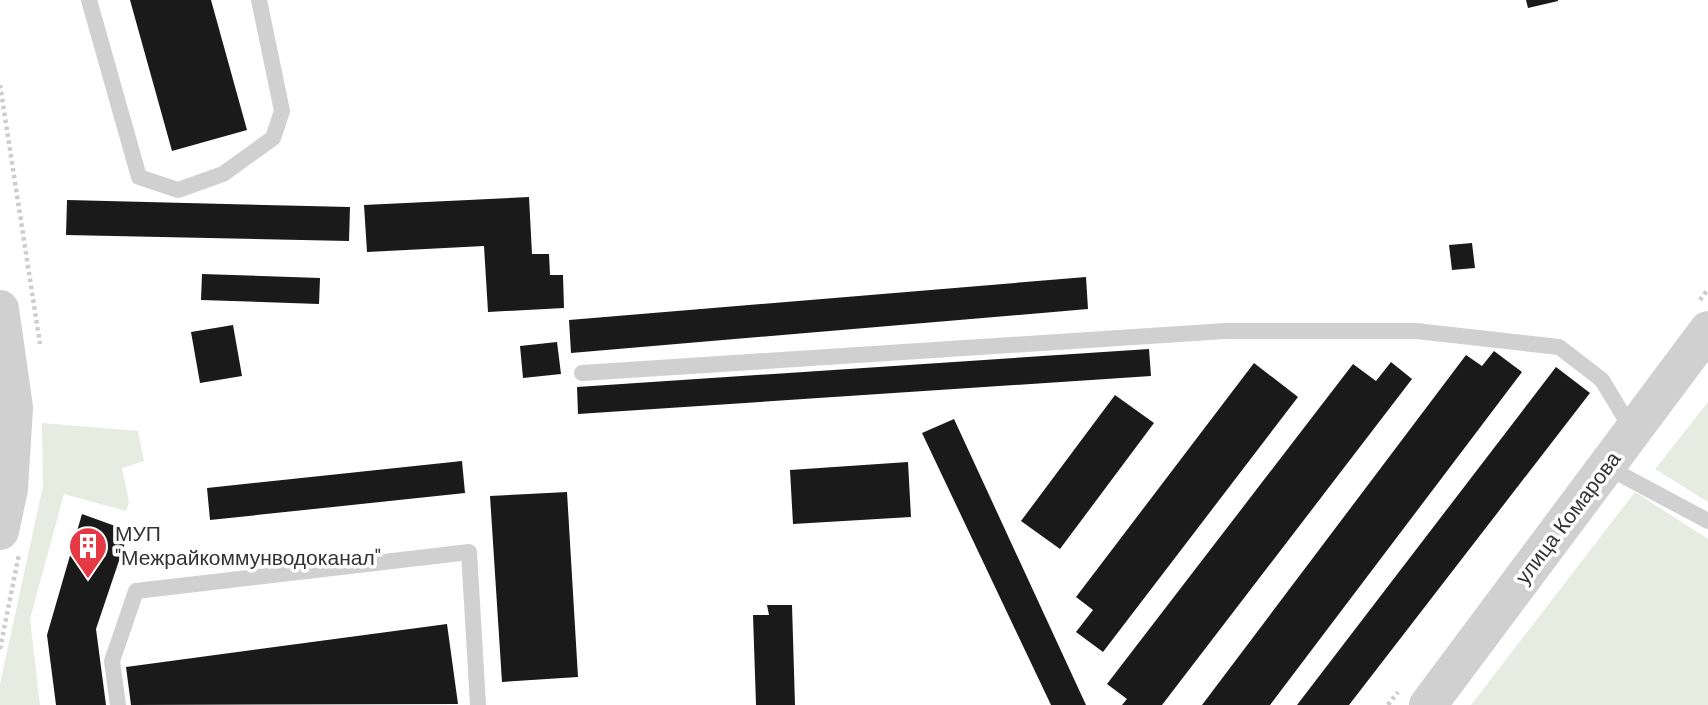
<svg xmlns="http://www.w3.org/2000/svg" width="1708" height="705" font-family="'DM Sans',sans-serif">
<style>
.green{fill:#e6ecdf}
.building{fill:#1a1a1a}
.lines{fill:none;stroke-linecap:round;stroke-linejoin:round}
.path{stroke:#cdcdcd;stroke-width:4.5;stroke-dasharray:3.5 3.5;stroke-linecap:butt}
.service{stroke:#d0d0d0;stroke-width:16}
.tertiary{stroke:#d0d0d0;stroke-width:38}
.labels{text-anchor:middle;stroke-width:7;stroke-linejoin:round;paint-order:stroke}
.street-label{font-size:21px;fill:#333;stroke:#fff}
.poi-label{font-size:21px;fill:#333;stroke:#fff;text-anchor:start}
</style>
<rect width="100%" height="100%" fill="#fff"/>
<path class="green" d="M1708,402V502L1655,469Z
M42,423L138,431L144,461L122,468L129,502L126,511L64,494L30,619L40,705H0V684L43,486Z
M1635,492L1708,539V705H1471Z"/>
<path class="building" d="M130,0H211L247,130L172,151Z
M1526,0H1558V1L1528,8Z
M529,197L532,254H549L550,275H563L564,308L488,312L484,246L367,252L364,205Z
M67,200L350,207L349,241L66,235Z
M1472,243L1475,268L1452,270L1449,245Z
M202,274L320,278L319,304L201,300Z
M1086,277L1088,309L571,353L569,320Z
M233,325L242,376L200,383L191,332Z
M557,342L561,374L523,378L520,346Z
M1149,349L1151,376L578,414L577,387Z
M1494,351L1522,372L1270,705H1202L1466,355L1482,366Z
M1391,362L1412,379L1162,705H1122L1127,699L1107,684L1353,364L1376,381Z
M1254,363L1298,397L1103,652L1076,632L1093,610L1076,597Z
M1556,367L1590,393L1349,705H1297Z
M1115,395L1154,423L1060,549L1021,521Z
M954,419L1086,705H1051L922,433Z
M462,461L465,493L210,520L207,488Z
M908,462L911,517L793,524L790,470Z
M567,492L578,677L502,682L490,496Z
M82,514L129,531L96,629L106,705H56L47,635Z
M767,605H792L795,705H756L753,615H769Z
M447,624L458,704L131,705L126,667Z"/>
<g class="lines">
<path class="path" d="M0,85L40,344
M1700,300L1708,289
M0,649L19,554
M1388,705L1398,692"/>
<path class="service" d="M89,0L139,177L178,190L223,174L273,138L282,111L259,0
M582,373L1225,331H1416L1559,347L1602,380L1632,430
M1607,467L1708,521
M118,705L112,661L136,591L469,552L478,705"/>
<path class="tertiary" d="M0,309L14,408L9,489L0,531
M1428,705L1708,330"/>
</g>
<defs>
<symbol id="building-pin" viewBox="-11 -11 22 30"><path d="M0 17L-7.5 6A9.5 9.5 0 1 1 7.5 6Z" fill="#e63946" stroke="#fff"/><path d="M-4-6H4V6H1V3H-1V6H-4ZM-2.5-4.3h1.7v1.8h-1.7ZM.8-4.3h1.7v1.8H.8ZM-2.5-1h1.7V.8h-1.7ZM.8-1h1.7V.8H.8Z" fill="#fff"/></symbol>
</defs>
<g fill-rule="evenodd">
<use href="#building-pin" x="66" y="524" width="44" height="60"/>
</g>
<g class="labels">
<g class="street-label">
<text transform="translate(1568 518) rotate(-53)" y="7">улица Комарова</text>
</g>
<g class="poi-label">
<text x="115" y="541">МУП<tspan x="115" dy="24">"Межрайкоммунводоканал"</tspan></text>
</g>
</g>
</svg>
